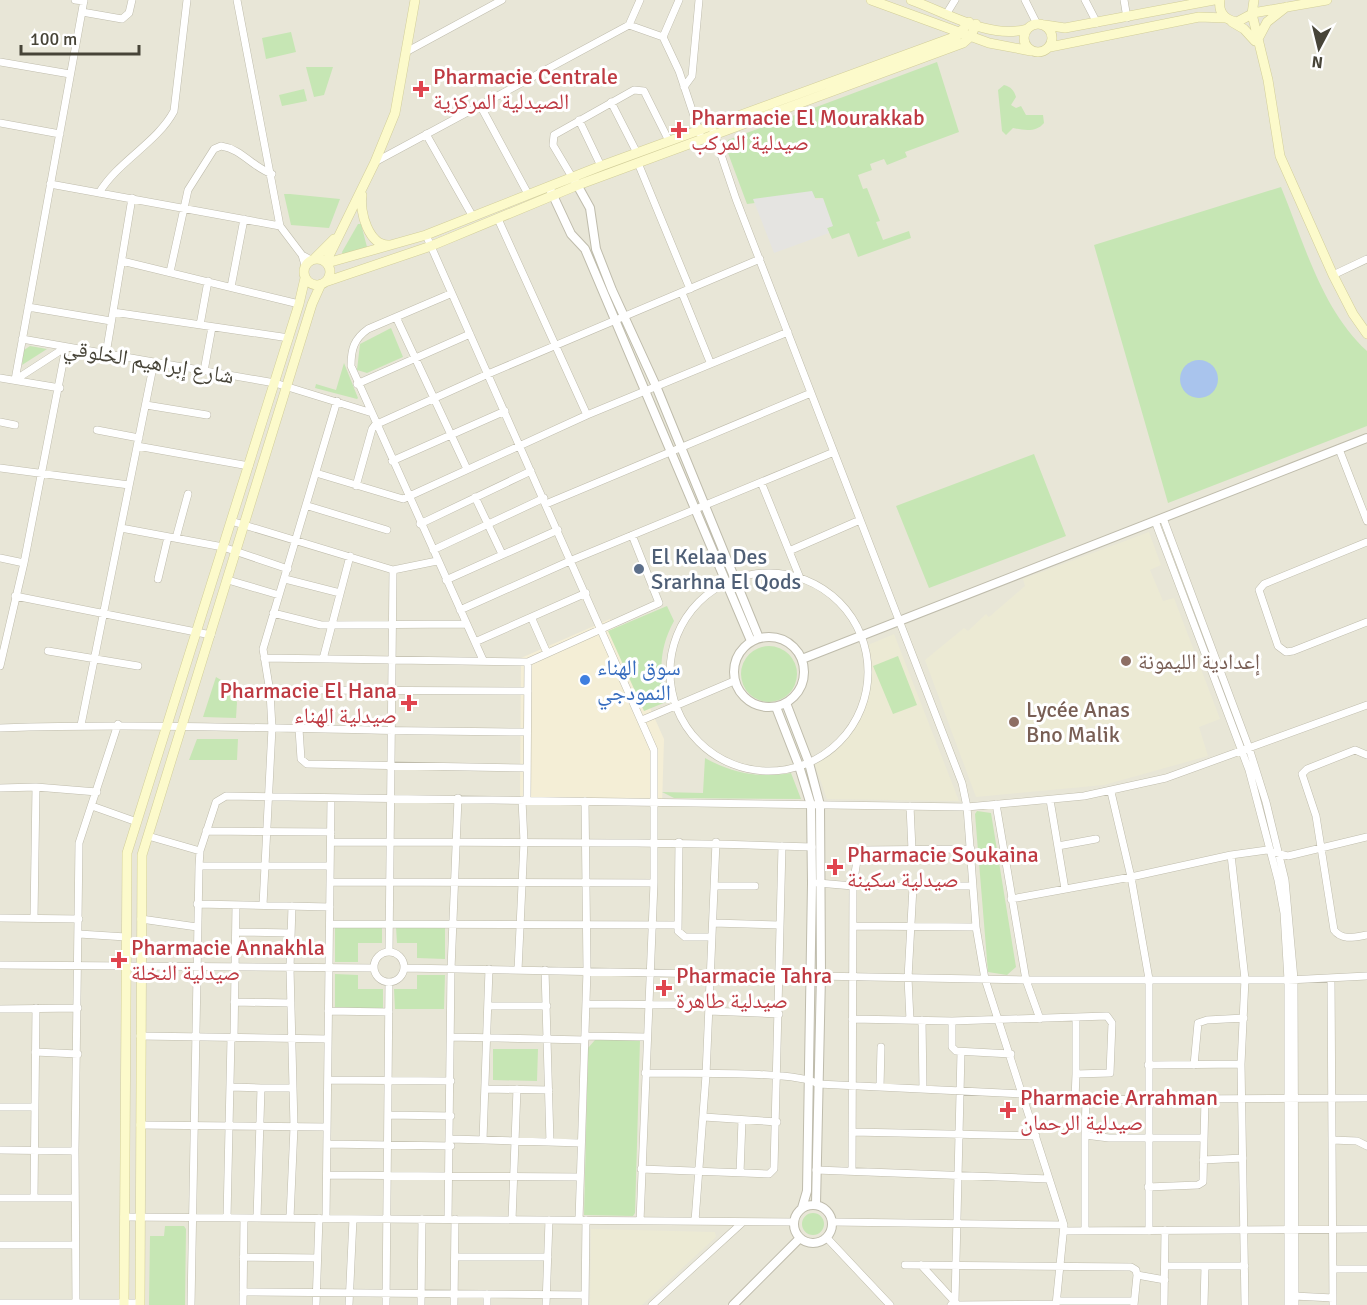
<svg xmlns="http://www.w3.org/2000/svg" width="1367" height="1305" font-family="Signika,'Noto Naskh Arabic',sans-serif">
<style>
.residential{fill:#e8e6d7}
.commercial{fill:#f4eed6}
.education{fill:#ecead4}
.green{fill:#c6e6b4}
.parking{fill:#e5e4e1}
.water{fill:#a9c4ed}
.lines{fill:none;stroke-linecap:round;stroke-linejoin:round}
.minor-casing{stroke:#bfbcac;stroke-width:8}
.tertiary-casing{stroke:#bfbcac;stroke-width:10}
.secondary-casing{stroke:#d2ce9a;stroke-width:10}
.minor{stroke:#fff;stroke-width:7}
.tertiary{stroke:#fff;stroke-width:8}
.secondary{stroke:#fcfacb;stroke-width:9}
.health-dot{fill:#e0444e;stroke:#fff;stroke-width:2}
.service-dot{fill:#5c6f8a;stroke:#fff;stroke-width:2}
.education-dot{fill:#8d6e63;stroke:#fff;stroke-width:2}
.shop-dot{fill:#3f7fe0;stroke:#fff;stroke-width:2}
.labels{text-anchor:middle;stroke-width:6;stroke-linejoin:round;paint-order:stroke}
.health-label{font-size:22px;fill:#be3a42;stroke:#fff;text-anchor:start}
.street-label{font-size:22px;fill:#474438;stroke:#fff}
.service-label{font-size:22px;fill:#4e5e75;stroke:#fff;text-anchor:start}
.education-label{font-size:22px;fill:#785e54;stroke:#fff;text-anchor:start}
.shop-label{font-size:22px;fill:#366cbe;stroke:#fff;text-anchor:start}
</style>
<rect width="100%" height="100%" fill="#f4f3e9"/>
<path class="residential" d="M0,0H1367V1305H0Z"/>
<path class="commercial" d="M610,619L664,739L662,806L520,803L521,658Z"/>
<path class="education" d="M1149,532L1161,565L1150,570L1163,601L1174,598L1220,719L1199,727L1208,756L1104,785L976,797L925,660L964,628L968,631L986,614L989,617L1025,586L1023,579Z
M894,634L959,801L827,799L815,765L845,741L863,714L872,675L868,645Z
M591,1229L715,1232L716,1237L642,1305H590Z"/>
<path class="green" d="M291,32L296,52L266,59L262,38Z
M937,62L959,132L905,152L907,157L887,165L884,159L870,164L872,170L858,175L863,189L867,188L880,221L876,222L883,240L909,231L911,238L858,257L849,233L832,239L827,228L832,226L822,198L754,199L755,203L747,204L725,145L728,140Z
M306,67H333L324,95L314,97Z
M1004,85C1011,87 1014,90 1016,97L1011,105L1016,108L1021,106L1026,115H1043L1044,123C1036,133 1023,130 1013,128L1006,135L1002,131L998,90Z
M304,89L307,101L282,106L279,95Z
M1281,187C1304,243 1322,310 1367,351V426L1168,503L1094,245Z
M284,194H290L340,199L329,228L291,225Z
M358,224H361L367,247L343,255L342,252Z
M391,328L403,357L367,373L357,370L360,344Z
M30,346L47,349L22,365L24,350Z
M344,363L358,398L357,399L315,388L316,384L336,390Z
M1034,454L1066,536L929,588L896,506Z
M667,606L674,621C659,648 659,673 666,702L644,711L608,631Z
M741 674a28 28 0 1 1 56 0a28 28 0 1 1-56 0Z
M898,656L917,705L893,714L873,666Z
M216,677L221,680L237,702L236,718L203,717Z
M197,739H238L237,760H189Z
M705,758C734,774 759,778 791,773L801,799L674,798L662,792L703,793Z
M977,811L991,813L1016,967L1007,975L988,972L975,814Z
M335,927H382V943H358V962H335Z
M396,927H445V959L417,958V943H397Z
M335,974L358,975V989H383V1009H335Z
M417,975H445L444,1009H395L394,989H417Z
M595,1040H640L635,1213L633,1216L584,1215L588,1048Z
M493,1049H538L537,1081L493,1080Z
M802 1224a11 11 0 1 1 22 0a11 11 0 1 1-22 0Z
M165,1226H184L186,1229L185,1305H149L150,1236H164Z"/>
<path class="parking" d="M812,191L816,200L823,198L833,226L827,228L829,233L774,253L753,199Z"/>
<path class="water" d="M1180 379a19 19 0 1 1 38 0a19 19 0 1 1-38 0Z"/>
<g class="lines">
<defs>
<path id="minor" d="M75,0L84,1
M237,0L280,226
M1025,0L1037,24
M1085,0L1097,23
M1124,0L1127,18
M82,12L122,19L129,13L132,0
M947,13L955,0
M629,25L663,37L679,71L700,134
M663,37L679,0
M406,52L502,0
M0,62L70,74
M684,87L692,76L699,0
M611,102L637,153
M480,105L528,194
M579,120L601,166
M0,123L60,134
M713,131L736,199L962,783L967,807L976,927L985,979L1064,1225L1056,1305
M426,134L473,217
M375,162L629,25L640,0
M638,163L690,289
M572,177L553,145L554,135L634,90L644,91L669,141
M50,184L280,226L302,255
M99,193C118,161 157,143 174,111L187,0
M498,219L587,415
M426,235L654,750V883L640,1221
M122,261L299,304
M305,265L302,255L311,260
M170,272L188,190L214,149L221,146C242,149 252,167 272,174
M1333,275L1367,259
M231,287L244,219
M682,293L710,362
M450,294L368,329C354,339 351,349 351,366L483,660
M28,307L111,321
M113,312L289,338
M396,317L467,469
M200,325L208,281
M22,339L275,383L369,412
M106,354L132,198
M204,371L212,327
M0,378L60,388
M15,380L84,0
M15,380L66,347
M357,384L470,334
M146,405L207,415
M0,422L15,425
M97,430L139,438
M137,446L249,466
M1339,449L1367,521
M392,461L505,411
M0,468L129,485
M316,473L403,499L587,415L788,332
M761,482L800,578
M356,486L372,429L375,425L488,374L760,259
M475,497L502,554
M546,504L811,393
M308,506L387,530
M1163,518L1249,748L1266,802L1285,880L1294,979L1295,1305
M231,521L393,570L437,561
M1155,521L1249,770L1278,880L1284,913L1288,980V1305
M420,524L531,471
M121,528L223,547L288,569
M176,538L188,494
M1367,542L1264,584L1259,590L1278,646L1286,652L1293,651L1367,622
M433,550L544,498
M789,551L860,520
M0,558L24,563
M670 672a99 99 0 1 1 198 0a99 99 0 1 1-198 0Z
M158,579L168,537
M285,579L340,593
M228,580L279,595
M446,580L558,530
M15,596L211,635
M460,610L572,560L834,452
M273,613L321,625L466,624
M532,619L547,653
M475,642L586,593
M48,651L138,666
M264,658L528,662L659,603L632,535
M323,659L350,556
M0,666L24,563L66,347
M301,690L528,691
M642,720L734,681
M81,725L154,362
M0,728C176,722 351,732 527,732
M299,729L301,759L307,764L527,768
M1367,755L1355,750L1307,769L1302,774L1316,816L1334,930C1342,941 1355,937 1367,935
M0,788L36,787L97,792
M1111,792L1131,877L1149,979V1231
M527,800L528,662
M1050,800L1065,889
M996,804L1026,980L1040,1019
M92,806L137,822
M910,806L912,850
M206,831L331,832
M148,836L200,851
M331,842C491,843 651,841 812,847
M679,842L678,931L685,937H712
M1058,846L1096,839
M1231,855L1245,979L1241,1064L1245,1305
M199,866H330
M330,882L654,883
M818,883L853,886H973
M714,886H755
M1011,899L1131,877L1231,855L1267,850L1288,856L1367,837
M197,904L330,907
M263,905L272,728L270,692L263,649L337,401
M0,918L79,919
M34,918L36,787
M141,919L197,927
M713,923L779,925
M330,924L677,925
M853,926L976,927
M236,932L290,933
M79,934L126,937
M389,952L393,570
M374 967a15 15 0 1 1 30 0a15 15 0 1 1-30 0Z
M0,965L374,968
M404,968L1026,980H1288L1367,976
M518,970L524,842L522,800
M545,970L550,1142
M1331,978L1333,1305
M234,1002L291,1003
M586,1004L709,1005
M489,1006H547
M0,1009L78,1008
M328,1011L389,1012
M709,1011L779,1014
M852,1019L952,1021L1107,1016L1112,1023L1110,1073L1076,1074L1075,1100
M910,1020L908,978L913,887
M922,1020L923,1089
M952,1021V1047L956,1051L1011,1054
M140,1036L328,1039
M585,1036L646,1037
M451,1037L585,1040
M234,1038L236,905
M35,1052L78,1054
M1148,1065L1241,1064
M1194,1065L1198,1023L1207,1020L1244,1018
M645,1073C679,1074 796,1070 818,1084L1023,1094
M1076,1074V1018
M328,1080L451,1081
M230,1087L261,1088
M880,1087L881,1047
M485,1089L549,1090
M1025,1100L1367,1098
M0,1107H35
M388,1115L451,1116
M704,1117L777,1122
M140,1125L327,1127
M852,1132L1036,1136
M1085,1135L1086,1100
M451,1139L581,1143
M483,1140L489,969
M1332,1140L1357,1141L1367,1146
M327,1144L451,1146
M0,1150L75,1151
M1203,1160L1243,1158
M641,1169L769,1174L774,1169L782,846
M816,1170L1049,1179
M852,1171L853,886L858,854L865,850L971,849
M740,1173L742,1120
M327,1175L580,1177
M1148,1187L1198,1185L1203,1182L1205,1098
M0,1198H75
M34,1198L36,1008
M124,1217L794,1222
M227,1218L231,1038
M257,1218L261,1088H293
M290,1218L294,1127L290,968L292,906
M326,1218L331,798
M448,1219L451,969L458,798
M512,1220L517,1089
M579,1220L587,970L585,801
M695,1221L706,1075L716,842
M833,1222L1064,1225
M1064,1231L1367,1229
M1085,1231V1135L1109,1138H1203
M827,1238L890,1305
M0,1245H75
M243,1257L317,1258
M455,1257H548
M905,1265L1131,1267L1136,1270L1137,1275L1134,1305
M921,1265L956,1303
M1165,1266H1245
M1333,1269H1367
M1137,1275L1165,1280
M243,1292L585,1295
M487,1294V1305
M1294,1296L1333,1298
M1057,1301H1134
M0,1303H140
M76,1305L75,1151L79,843L118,724
M191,1305L199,866L200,851L216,802L226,796L967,807L1084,796L1166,778L1367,705
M243,1305L244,1218
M316,1305L319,1218
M349,1305L353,1219
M386,1305L389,982
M421,1305L422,1219
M454,1305L455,1219
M546,1305L549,1220
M585,1305L586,1220
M652,1305L743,1222
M951,1305L955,1301L961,1052
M958,1305L1056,1304
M1164,1305L1165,1230
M1204,1305L1205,1266"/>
<path id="tertiary" d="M575,181L590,208L596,249L612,290L656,386L759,638
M550,189L571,234L585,249L751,641
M734 672a35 35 0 1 1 70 0a35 35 0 1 1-70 0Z
M802,659L1367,438
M786,703L809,763L820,805L821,975L816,1204
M776,707L799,766L811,805L812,883L807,1191L802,1208
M794 1224a19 19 0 1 1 38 0a19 19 0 1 1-38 0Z
M733,1305L800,1238"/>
<path id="secondary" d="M871,0L989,43L1031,51
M911,0C945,12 990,40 1027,29
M1220,0C1218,13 1225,20 1237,22L1252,14L1254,0
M1253,13L1327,0
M1252,14L1268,80L1280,156L1333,275L1353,314L1367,334
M1232,22L1244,29L1255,41
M1024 38a14 14 0 1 1 28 0a14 14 0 1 1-28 0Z
M1045,25L1065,28L1214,0
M1257,41L1267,22L1286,7
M1050,47L1199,17L1226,18
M362,195C359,212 369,246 389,245
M315,258L334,239
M304 272a13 13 0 1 1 26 0a13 13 0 1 1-26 0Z
M326,262L375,162L395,113L415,0
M327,263L426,235L601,166L957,36L969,22
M325,282L431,246L578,185L963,43L971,36L976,24
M124,1305L127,853L299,304L305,278
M140,1305L142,855L312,304L321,284"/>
</defs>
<use href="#minor" class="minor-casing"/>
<use href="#tertiary" class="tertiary-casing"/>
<use href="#secondary" class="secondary-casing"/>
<use href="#minor" class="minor"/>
<use href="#tertiary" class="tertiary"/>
<use href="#secondary" class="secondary"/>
</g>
<g class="health-dot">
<path d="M418 80h6v6h6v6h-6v6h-6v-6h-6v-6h6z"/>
<path d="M676 121h6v6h6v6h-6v6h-6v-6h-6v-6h6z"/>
<path d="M406 694h6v6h6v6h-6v6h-6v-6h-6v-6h6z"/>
<path d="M832 858h6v6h6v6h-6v6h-6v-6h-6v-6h6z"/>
<path d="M116 951h6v6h6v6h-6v6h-6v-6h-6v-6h6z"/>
<path d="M661 979h6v6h6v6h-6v6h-6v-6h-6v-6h6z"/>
<path d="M1005 1101h6v6h6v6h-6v6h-6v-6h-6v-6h6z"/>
</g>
<circle class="service-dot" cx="639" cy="569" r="6"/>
<g class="education-dot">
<circle cx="1126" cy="661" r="6"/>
<circle cx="1014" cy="722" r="6"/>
</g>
<circle class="shop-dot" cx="585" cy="680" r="6"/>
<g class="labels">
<g class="health-label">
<text x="433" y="84">Pharmacie Centrale<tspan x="433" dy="25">الصيدلية المركزية</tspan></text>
<text x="691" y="125">Pharmacie El Mourakkab<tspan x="691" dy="25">صيدلية المركب</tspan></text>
<text x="397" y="698" text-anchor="end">Pharmacie El Hana<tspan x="397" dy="25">صيدلية الهناء</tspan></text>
<text x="847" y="862">Pharmacie Soukaina<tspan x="847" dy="25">صيدلية سكينة</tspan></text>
<text x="131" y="955">Pharmacie Annakhla<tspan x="131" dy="25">صيدلية النخلة</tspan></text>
<text x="676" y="983">Pharmacie Tahra<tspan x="676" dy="25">صيدلية طاهرة</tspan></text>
<text x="1020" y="1105">Pharmacie Arrahman<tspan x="1020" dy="25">صيدلية الرحمان</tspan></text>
</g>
<g class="street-label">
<text transform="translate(149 361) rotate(10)" y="8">شارع إبراهيم الخلوقي</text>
</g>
<g class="service-label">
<text x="651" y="564">El Kelaa Des<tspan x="651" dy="25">Srarhna El Qods</tspan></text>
</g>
<g class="education-label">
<text x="1138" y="669">إعدادية الليمونة</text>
<text x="1026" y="717">Lycée Anas<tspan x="1026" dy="25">Bno Malik</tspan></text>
</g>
<g class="shop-label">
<text x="597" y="675">سوق الهناء<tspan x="597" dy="25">النمودجي</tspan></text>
</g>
</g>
<g transform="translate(1319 48) rotate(187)" stroke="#ffffff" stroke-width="4.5" paint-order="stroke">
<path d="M0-4.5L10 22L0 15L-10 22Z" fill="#474438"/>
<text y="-9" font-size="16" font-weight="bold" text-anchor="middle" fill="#474438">N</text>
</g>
<path d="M21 45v9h118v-9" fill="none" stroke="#474438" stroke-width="3"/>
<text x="30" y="45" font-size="18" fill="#474438" stroke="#ffffff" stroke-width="4.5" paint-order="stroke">100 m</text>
</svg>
